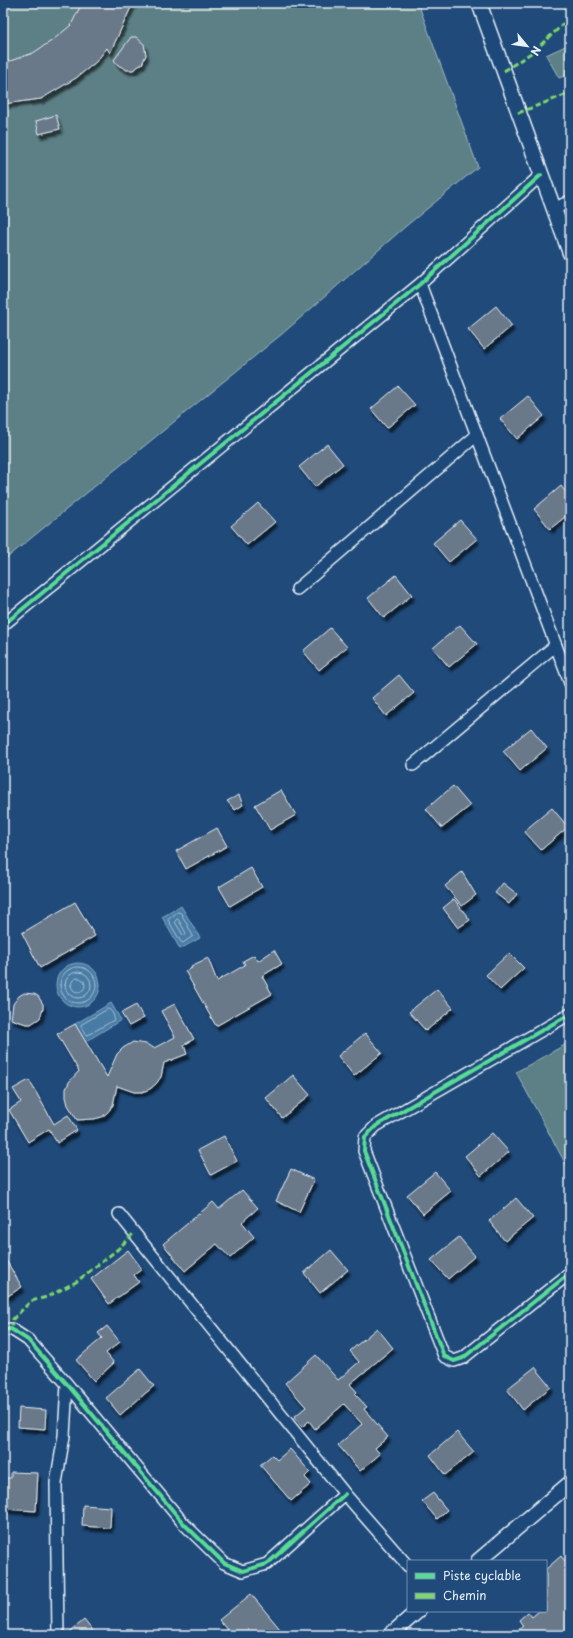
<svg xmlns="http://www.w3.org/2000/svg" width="573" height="1638" font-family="'Playpen Sans',sans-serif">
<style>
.green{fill:#5b8086;stroke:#a2b8bf}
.water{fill:#487ba5;stroke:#88aac6}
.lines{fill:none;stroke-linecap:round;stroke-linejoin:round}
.shore{stroke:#a8c2d7;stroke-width:1}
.building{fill:#6b7989;stroke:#e8f1f8;filter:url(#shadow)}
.minor-casing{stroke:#e8f1f8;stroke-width:14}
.tertiary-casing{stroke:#e8f1f8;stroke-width:17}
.minor{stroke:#1f4a7a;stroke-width:11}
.tertiary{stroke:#1f4a7a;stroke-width:14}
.quiet{stroke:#7fd670;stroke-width:3;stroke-dasharray:6 3;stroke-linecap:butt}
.cycleway-casing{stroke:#1f4a7a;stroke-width:6}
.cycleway{stroke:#5adb95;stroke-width:4}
</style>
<defs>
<filter id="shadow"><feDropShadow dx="2.5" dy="4.5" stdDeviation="1" flood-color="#0009"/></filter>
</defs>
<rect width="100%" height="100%" fill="#1f4a7a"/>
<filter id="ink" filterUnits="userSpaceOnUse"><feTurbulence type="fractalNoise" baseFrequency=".025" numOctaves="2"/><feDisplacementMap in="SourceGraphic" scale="8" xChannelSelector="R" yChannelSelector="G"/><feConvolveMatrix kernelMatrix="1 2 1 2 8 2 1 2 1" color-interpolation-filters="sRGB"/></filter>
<g filter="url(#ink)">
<path class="green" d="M3,3H418L478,167L406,226L282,334L3,561Z
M570,44V74L559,78L546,55Z
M570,1042V1172L516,1072Z"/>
<path class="water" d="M181,906L200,938L180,949L162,917Z
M56 985a22 22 0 1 1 44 0a22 22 0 1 1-44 0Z
M111,1003L121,1020L85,1042L75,1024Z"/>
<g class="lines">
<path class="shore" d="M178,912L181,913L193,936L183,943L181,942L168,920Z
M178,919L186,933L185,936L183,935L175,922L176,920Z
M60 985a18 18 0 1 1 36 0a18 18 0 1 1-36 0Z
M65 985a13 13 0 1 1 26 0a13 13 0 1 1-26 0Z
M71 985a7 7 0 1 1 14 0a7 7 0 1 1-14 0Z
M108,1009C111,1009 115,1016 114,1020L88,1035H86L81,1027V1025Z"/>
</g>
<path class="building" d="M82,3H133L110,53L107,48L96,62L76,78L41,99L3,104V61H10L33,53L53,40L71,25Z
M131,37H136L144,44L146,55L142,64L133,70H127L118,65L114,60Z
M56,115L60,129L39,134L36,121Z
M496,306L512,326L484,349L468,329Z
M398,386L415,405L387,428L371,409Z
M528,396L544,416L517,439L500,419Z
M327,444L343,464L315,487L299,467Z
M561,486L570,497V513L550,529L534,509Z
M258,503L275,522L247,545L231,526Z
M460,520L477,539L449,562L433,543Z
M396,575L412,595L384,618L368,598Z
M460,625L477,644L449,667L433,648Z
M330,628L347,647L319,670L303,651Z
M399,675L414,693L386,716L372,698Z
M531,728L547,748L520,771L503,751Z
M453,786L470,806L442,828L426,809Z
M281,790L296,815L270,830L255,805Z
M239,795L243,805L235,810L227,801Z
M552,808L568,827L541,850L524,831Z
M217,828L227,846L186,869L176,851Z
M251,868L262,887L230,906L219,887Z
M462,872L476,895L462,906L445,886Z
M503,883L517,894L509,904L495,893Z
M454,899L470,920L458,928L443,908Z
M75,902L95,936L40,968L22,933Z
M274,950L282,964L262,976L272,994L216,1026L185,971L192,968L191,966L208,958L217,981L245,965L243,961L254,955L258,961Z
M509,953L524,968L500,990L486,975Z
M437,989L453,1008L426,1031L409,1012Z
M24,993L34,994L38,996L43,1004V1009L40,1018L31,1024H26L11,1019L13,1004L19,996Z
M175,1004L194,1039L184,1045L187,1054L164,1063L161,1077L156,1084L150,1089L142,1092H134L117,1086L113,1105L108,1112L102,1117L94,1119L77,1120L68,1105L66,1097V1089L69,1082L79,1071L57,1034L75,1024L107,1077L117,1054L123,1048L133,1042L146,1044L154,1048L175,1037L161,1011Z
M136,1005L144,1018L129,1026L121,1013Z
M365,1033L382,1053L354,1076L338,1056Z
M293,1075L310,1095L282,1118L266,1098Z
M29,1080L54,1124L68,1115L77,1130L57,1143L49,1129L28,1142L9,1110L21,1102L13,1089Z
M492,1133L509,1152L481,1176L465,1156Z
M224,1136L237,1161L211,1175L198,1150Z
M291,1169L314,1180L299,1212L276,1201Z
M435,1172L451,1191L423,1214L407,1195Z
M242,1190L258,1208L242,1222L254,1237L230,1258L217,1244L185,1271L163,1244L213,1202L219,1209Z
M516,1198L533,1218L505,1241L489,1221Z
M459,1237L475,1256L448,1279L431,1260Z
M128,1250L142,1269L134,1275L139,1282L109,1304L91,1279Z
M331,1250L348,1270L320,1293L304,1273Z
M3,1255L22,1287L3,1299Z
M107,1326L120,1342L106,1353L114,1363L94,1381L76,1360L102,1338L98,1333Z
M377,1328L393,1348L350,1384L357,1392L355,1394L367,1407L364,1409L388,1437L375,1448L380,1454L360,1471L338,1445L362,1424L344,1404L315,1429L309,1421L302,1427L294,1417L306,1407L285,1383L316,1355L338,1380L359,1362L350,1351Z
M535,1367L551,1387L523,1410L507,1389Z
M140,1369L154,1386L120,1415L106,1398Z
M19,1408L46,1410L45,1429L18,1427Z
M457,1432L474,1452L445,1475L430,1455Z
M290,1449L310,1472L305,1477L311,1484L291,1501L260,1465L272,1455L277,1460Z
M11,1472L38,1473L36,1511L3,1509V1478H11Z
M433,1493L447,1510L437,1519L422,1501Z
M83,1505L111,1507L110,1528L82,1526Z
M561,1556L570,1567V1635H512L523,1626L519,1620L528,1612L532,1617L539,1611H546V1569Z
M251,1594L285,1635H231L219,1620Z
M84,1620L96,1635H66Z"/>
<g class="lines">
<defs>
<path id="minor" d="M554,209L570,201
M420,284L570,683
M297,589L477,435
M3,625L420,284L541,175
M413,765L556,645
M570,1014L376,1126L365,1137L364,1151L444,1356L454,1361L463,1358L570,1273
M119,1214L345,1494L408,1566
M3,1330L11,1329L28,1340L67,1384L184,1524L224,1563L243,1571L267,1564L345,1494
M58,1635L56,1483L64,1436L67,1384"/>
<path id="tertiary" d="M479,3L570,253
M478,1561L570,1483
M390,1635L418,1611"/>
</defs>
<use href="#minor" class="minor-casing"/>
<use href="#tertiary" class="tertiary-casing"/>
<use href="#minor" class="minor"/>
<use href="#tertiary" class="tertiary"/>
<path class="quiet" d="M504,71L534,51L570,18
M518,113L570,93
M11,1329L13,1319L31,1301L47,1297L76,1282L118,1249L134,1233"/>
<defs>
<path id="cycleway" d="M3,625L420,284L541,175
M570,1014L376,1126L365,1137L364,1151L444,1356L454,1361L463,1358L570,1273
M3,1330L11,1329L28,1340L67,1384L184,1524L224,1563L243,1571L267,1564L345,1494"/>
</defs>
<use href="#cycleway" class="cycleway-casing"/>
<use href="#cycleway" class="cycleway"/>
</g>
</g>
<rect width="573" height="1638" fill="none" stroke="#1f4a7a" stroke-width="16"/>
<rect x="8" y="8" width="557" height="1622" fill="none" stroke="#e8f1f8" stroke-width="1.5" filter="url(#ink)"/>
<rect x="407" y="1560" width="140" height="52" fill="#1f4a7a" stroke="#6f8dac"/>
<rect x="415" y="1573" width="20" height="6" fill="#5adb95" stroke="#6f8dac"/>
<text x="443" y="1580" font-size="12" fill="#e8f1f8">Piste cyclable</text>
<rect x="415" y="1593" width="20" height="6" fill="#7fd670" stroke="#6f8dac"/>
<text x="443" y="1600" font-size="12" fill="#e8f1f8">Chemin</text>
<g transform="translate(527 46) rotate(119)" stroke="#1f4a7a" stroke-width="3" paint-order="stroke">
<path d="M0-3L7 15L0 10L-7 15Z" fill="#e8f1f8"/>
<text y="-6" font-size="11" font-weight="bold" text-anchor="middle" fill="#e8f1f8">N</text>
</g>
</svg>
